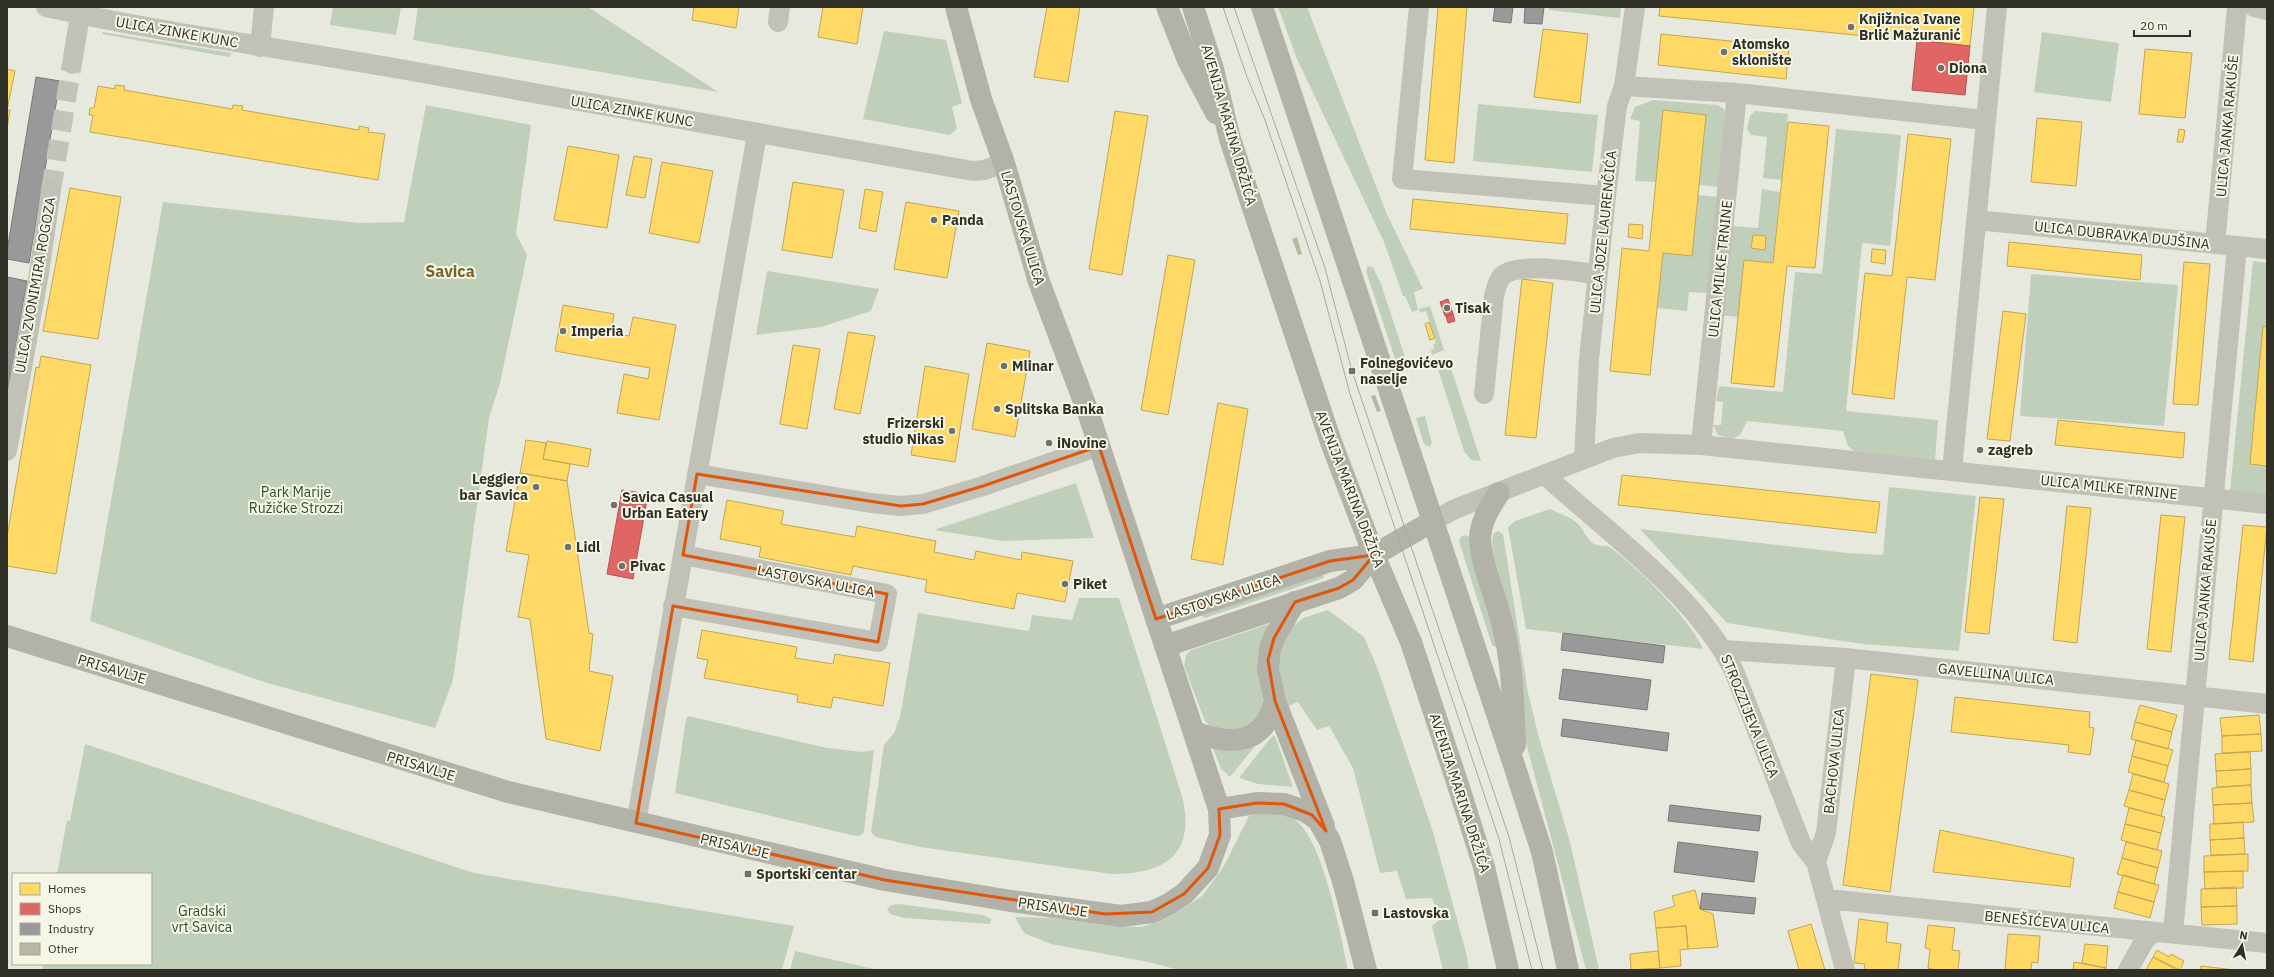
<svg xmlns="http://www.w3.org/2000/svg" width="2274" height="977" font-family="'IBM Plex Sans',sans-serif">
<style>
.green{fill:#c0cfba;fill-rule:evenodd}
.homes{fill:#ffd966;stroke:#c1a653}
.shops{fill:#e06666;stroke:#ac5653}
.industry{fill:#999;stroke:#7a7a77}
.building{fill:#bab6a2}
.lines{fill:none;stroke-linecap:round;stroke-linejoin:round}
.street-tunnel{stroke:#c3c4b9;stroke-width:20;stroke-dasharray:20 10;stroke-linecap:butt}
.street{stroke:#c1c1b8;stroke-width:20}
.secondary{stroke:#b2b2a8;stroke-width:22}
.tram{stroke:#a9a9a2;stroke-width:1}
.marked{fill:none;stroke:#df570d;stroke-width:3;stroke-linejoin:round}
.poi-dot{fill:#717167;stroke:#f5f6e5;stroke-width:1.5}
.labels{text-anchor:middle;stroke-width:4;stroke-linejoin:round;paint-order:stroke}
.poi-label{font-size:14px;font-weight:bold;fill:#313027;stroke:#f5f6e5;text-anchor:start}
.street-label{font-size:14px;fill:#313027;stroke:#f5f6e5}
.park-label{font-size:14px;fill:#314c2e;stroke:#f5f6e5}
.quarter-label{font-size:16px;font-weight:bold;fill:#75642b;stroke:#f5f6e5}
</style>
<rect width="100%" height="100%" fill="#e8e9de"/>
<path class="green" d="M333,7H401L396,35L330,25Z
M418,7H588L718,92L413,40Z
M1278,7H1307L1386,212L1423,289L1414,292L1418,310L1412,312L1405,296H1403L1384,242L1297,59Z
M1549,7H1621L1620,18L1549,10Z
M884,31L946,40L962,103L952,107L957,129L950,135L863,119Z
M103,32L231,53V55L229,57L102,34Z
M2042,32L2119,43L2111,102L2034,92Z
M1653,100L1717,105L1724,109L1726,114L1720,187L1699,185L1706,115L1663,110L1656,182L1635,181L1640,121L1630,119L1635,107Z
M1478,104L1598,115L1592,172L1473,161Z
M426,105L531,125L516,234L527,255L500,383L489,418L453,680L435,728L267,683L90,621L163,202L360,223L404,222Z
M1755,111L1788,114L1782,180L1763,178L1767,137L1751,135L1747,129L1750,116Z
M1836,129L1901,135L1890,246L1862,243L1846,411L1938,420L1935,460L1854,451L1848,446L1843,431L1747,421L1740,435L1732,439L1718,435L1713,425H1721L1723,402L1716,401L1719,386L1783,392L1795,272L1822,274Z
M1762,189L1780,192L1773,263L1744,260L1738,317L1721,315L1733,226L1758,228ZM1753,235L1766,236L1765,250L1751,248Z
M1698,195L1719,197L1707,293L1689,292L1687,311L1657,308L1663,253L1692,256Z
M2253,261L2267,263V494L2230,491Z
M1368,266L1373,267L1381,284L1409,369H1403L1397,365L1366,271Z
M767,271L879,289L871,311L821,327L756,335Z
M2031,274L2178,285L2164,426L2020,416Z
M1430,306L1444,350L1432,355L1431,350L1434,349L1433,345L1436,343L1426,311L1420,313L1419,309Z
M1449,362L1481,461L1471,460L1464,451L1437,366Z
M1425,416L1432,443L1430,447L1424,444L1416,418Z
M1076,483L1094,538L1003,541L934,530Z
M1889,487L1976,496L1959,651L1862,644L1727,623L1640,529L1847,553L1883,555Z
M1550,509C1558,513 1574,518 1579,525C1585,532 1585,537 1594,544C1599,547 1606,544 1611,548C1639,569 1689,617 1703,649L1526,629L1508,527L1515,521Z
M1498,531L1503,534L1528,693L1539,738L1570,842L1599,970H1586L1525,739L1511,620L1493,553L1492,540L1494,533Z
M1465,535L1471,538L1498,646L1495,647L1492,645L1463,554L1459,541L1461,537Z
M1323,573L1324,578L1205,618L1202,616L1203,613Z
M1079,598H1119L1182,796C1196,854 1166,874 1112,874L920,847L875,837L871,832L884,745L894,733L900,717L918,613L1029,631L1032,615L1072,620Z
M1328,610L1364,637L1377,667L1433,832L1467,956L1469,970H1443L1432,926L1440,919L1432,898L1406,899L1397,871L1380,873L1353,768L1329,726L1317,730L1298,702L1288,706L1277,673L1282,643L1291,628L1303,618Z
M1269,624L1271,626L1262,716L1245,730L1212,728L1205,721L1184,666L1186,655L1191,650Z
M688,716L827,748L862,752L874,750L864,832L859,836L851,835L675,793L686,719Z
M1275,736L1293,787L1258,784L1239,778L1271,737Z
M1260,740L1230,777L1221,769L1213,748Z
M85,744L474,873L794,926L782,970H42L43,964H151V874H57L67,820L70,821Z
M1261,812C1273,812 1284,812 1294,819C1323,838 1341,936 1348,970H1179L1148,962L1051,944L1024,933L1015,917L1053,918L1112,926L1142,927L1173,915L1202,896L1224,866L1249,816Z
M899,904L983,915L991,919L990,924L905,918L890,914L887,909L891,905Z
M795,951L879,970H790Z"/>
<path class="homes" d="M694,7H739L736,28L692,20Z
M823,7H863L857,44L818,37Z
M1047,7H1080L1068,82L1034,77Z
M1438,7H1467L1454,163L1425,160Z
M1660,7H1974L1970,46L1659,16Z
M1543,29L1588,34L1580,103L1534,97Z
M1661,34L1789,47L1786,79L1658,65Z
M2145,49L2192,53L2185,118L2139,114Z
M7,69L15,71L7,110H10L7,129Z
M115,85L125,86L124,90L232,109L233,105L243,106L242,110L259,113L359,130V126L369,128L368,132L385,134L378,180L90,132L93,115H89L90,108H94L98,86L115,89Z
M1663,110L1706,115L1692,256L1663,253L1650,375L1610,371L1622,248L1649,251Z
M1115,111L1148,116L1122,275L1089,269Z
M2037,118L2082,122L2076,186L2031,182Z
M1788,122L1829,126L1815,268L1787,266L1774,387L1731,383L1744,260L1773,263Z
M2179,129L2185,130L2183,142H2177Z
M1908,134L1951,139L1935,280L1907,277L1894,399L1852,394L1865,273L1892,276Z
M568,146L619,155L607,228L554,220Z
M634,156L652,159L645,198L626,195Z
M662,162L713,171L699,243L649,233Z
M793,182L844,190L832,258L782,250Z
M70,188L121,197L98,339L43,331Z
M865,189L883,192L876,232L859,228Z
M1413,199L1568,214L1565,244L1410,229Z
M906,202L959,211L947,278L894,269Z
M1629,224L1643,225L1642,239L1628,237Z
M1753,235L1766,236L1765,250L1751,248Z
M2009,242L2142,255L2140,280L2007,266Z
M1872,249L1886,250L1885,264L1871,262Z
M1168,255L1195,260L1168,415L1141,410Z
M2184,262L2210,264L2198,405L2173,404Z
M1522,279L1553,283L1536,438L1505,435Z
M563,305L614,314L611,333L629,336L633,317L676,325L659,420L617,413L624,374L648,379L650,368L555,351Z
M2003,311L2026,314L2010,441L1987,439Z
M1429,322L1435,338L1430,340L1425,324Z
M2263,326L2267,327V466L2250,464Z
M848,332L875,336L860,414L834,409Z
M987,343L1030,351L1015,437L972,429Z
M793,345L820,349L807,429L780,424Z
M41,356L91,365L56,574L7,566V537L36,367L39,368Z
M925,366L969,374L955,462L911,455Z
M1218,403L1248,409L1223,565L1191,559Z
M2058,420L2185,433L2183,458L2055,445Z
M526,440L546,443L543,459L570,464L567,481L520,473Z
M547,441L591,449L588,467L543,459Z
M520,473L567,481L589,633L593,634L589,671L613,676L600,751L546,739L530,619L518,617L529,555L506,551Z
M1622,475L1880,502L1876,533L1618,505Z
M1980,497L2004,499L1989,634L1965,632Z
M727,500L784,511L781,524L855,537L857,526L936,541L934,552L974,560L976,551L1021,560L1022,552L1073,561L1065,602L1017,593L1014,609L925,592L927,580L853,566L851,575L759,557L761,547L720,539Z
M2067,506L2091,508L2077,643L2053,640Z
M2161,515L2185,517L2171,652L2147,649Z
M2243,525L2267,527L2253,662L2229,659Z
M702,630L797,647L795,658L833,664L835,654L890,663L883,706L833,697L831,708L797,702L798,695L704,678L708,660L697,658Z
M1871,674L1918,680L1890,892L1843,885Z
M1955,697L2090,712L2089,727L2094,728L2090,755L2068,752L2069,745L1951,732Z
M2140,705L2177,715L2172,732L2135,722Z
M2259,715L2261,734L2222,736L2220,718Z
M2135,722L2172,732L2168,749L2131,739Z
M2261,734L2262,751L2222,753V736Z
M2136,740L2173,750L2168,766L2132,756Z
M2250,752L2251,769L2216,771L2215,754Z
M2132,756L2168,766L2164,782L2128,772Z
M2251,769V785L2217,787L2216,771Z
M2133,774L2169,784L2165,800L2129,790Z
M2251,785L2252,803L2213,805L2212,788Z
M2129,790L2165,800L2161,816L2124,806Z
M2252,803L2254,822L2214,824L2213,805Z
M2129,808L2165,817L2161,833L2125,824Z
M2243,822L2244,838L2210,840V824Z
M2125,824L2161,833L2157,850L2121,840Z
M1940,830L2074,858L2070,887L1933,872Z
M2244,838L2245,854L2211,855L2210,840Z
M2126,842L2162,851L2158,868L2122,858Z
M2248,854V871L2204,872V856Z
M2122,858L2158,868L2154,884L2117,874Z
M2243,871V888L2205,889L2204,872Z
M2123,875L2159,885L2154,902L2118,892Z
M2236,887L2237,906L2201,907V889Z
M1695,890L1700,909L1713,914L1718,947L1688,949L1686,926L1656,928L1654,912L1675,906L1672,896Z
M2118,892L2154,902L2150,918L2114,908Z
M2237,906V924L2202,925L2201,907Z
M1859,919L1888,923L1886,942L1901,944L1898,970H1864L1865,964L1854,963Z
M1811,924L1825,970H1799L1788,931Z
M1928,925L1955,928L1952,950L1960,951L1958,970H1962H1935L1928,968L1930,949L1925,948Z
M1686,926L1688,949L1680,950L1681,966L1660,968L1656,928Z
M2008,934L2040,936L2038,963L2032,962L2031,970H2005Z
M2085,944L2108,946L2106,968L2082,963Z
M2157,950L2169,957L2171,954L2184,961L2180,970L2153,957Z
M1658,951L1660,968L1631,970L1630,954Z
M2153,957L2177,970H2146Z
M2074,962L2106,968L2105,970H2073Z
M2201,966L2235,970H2200Z"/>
<path class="shops" d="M1917,40L1970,46L1965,95L1912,90Z
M1448,299L1453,314L1445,316L1440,302Z
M1453,314L1455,321L1448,323L1446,316Z
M622,490L648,494L633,579L607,574Z"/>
<path class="industry" d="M1495,7H1513L1511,23L1493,21Z
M1525,7H1544L1542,24L1524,23Z
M36,77L60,81L29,263L7,259V251Z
M7,277L27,281L7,396Z
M1563,633L1665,646L1663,663L1561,650Z
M1563,669L1651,680L1647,710L1559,699Z
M1563,719L1669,733L1667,751L1561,736Z
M1670,805L1761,816L1759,831L1668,821Z
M1678,842L1758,852L1754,882L1674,872Z
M1702,893L1756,898L1754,914L1700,909Z"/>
<path class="building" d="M1297,237L1302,254L1298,255L1292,239Z
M1375,395L1381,411L1377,412L1371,396Z"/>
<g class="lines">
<path class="street-tunnel" d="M51,190L72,64"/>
<path class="street" d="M46,7C163,33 282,48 400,69C592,102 782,138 973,171L984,170L1004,163
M1419,7L1402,179L1606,196
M2254,7L2267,10
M778,22L780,7
M260,47L264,7
M72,64L80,15
M1624,86L1737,93L1985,120
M1976,220L2267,249
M2215,244L2237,7
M1484,394L1494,296C1496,288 1497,282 1502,276C1519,261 1575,272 1597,274
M1701,445L1737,93
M7,451L39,273L51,190
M1584,459L1589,359L1606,196L1617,106L1624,86L1635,7
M1952,470L1997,7
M697,474L871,503L901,506L923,504L983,486L1099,446
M1545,475C1608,533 1696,594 1734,671L1801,843L1816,862L1845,970
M1433,521L1455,509L1613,448L1640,443L1701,445L2267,504
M673,606L878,642L887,594L683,555
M1724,650L1846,658L2267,704
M636,823L757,134
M1816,862L1826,833L1846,658
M1827,899L2267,943
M2173,933L2237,247
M2128,970L2143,943L2152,932"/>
<path class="secondary" d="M1167,7L1188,60L1216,113
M1193,7L1213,69L1230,139L1331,442L1374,555L1411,642L1460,791L1484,867L1508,970
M1262,7L1515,768L1542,852L1568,970
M1499,493C1490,507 1480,522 1480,540C1482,568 1496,596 1502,623C1513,663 1513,704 1515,745
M1295,602L1274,638L1270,649L1268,669L1275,701L1324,826
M1156,619L1330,561L1374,555
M7,636L508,792L885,880L1011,901L1121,916L1152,912L1169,904L1184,894L1208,868L1220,835L1219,809L1088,412L1039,282L1004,163L981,99L956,7
M1165,646L1339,588L1353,580L1374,555L1433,521
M1194,732C1232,746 1264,745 1275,701
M1219,809L1257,803L1284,804L1305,811L1318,820L1330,841L1343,881L1366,970"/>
<path class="tram" d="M1223,7L1247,77L1265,120L1320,281L1350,394L1499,839L1532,970
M1234,7L1325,268L1352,371L1509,837L1543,970"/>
</g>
<path class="marked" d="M1099,446L1156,619L1330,561L1374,555L1353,580L1339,588L1295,602L1274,638L1268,660L1275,701L1326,831L1312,815L1284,804L1257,803L1219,809L1220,835L1208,868L1184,894L1152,912L1105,914L885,880L636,823L673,606L878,642L887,594L683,555L697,474L901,506L923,504L983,486Z"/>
<g class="poi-dot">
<circle cx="1851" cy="27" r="4"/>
<circle cx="1724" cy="52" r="4"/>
<circle cx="1941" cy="68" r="4"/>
<circle cx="934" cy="220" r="4"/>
<circle cx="1447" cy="308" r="4"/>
<circle cx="563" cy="331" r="4"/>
<circle cx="1004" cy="366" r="4"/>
<rect x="1348" y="367" width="8" height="8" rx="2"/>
<circle cx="997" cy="409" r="4"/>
<circle cx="952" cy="431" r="4"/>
<circle cx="1049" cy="443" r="4"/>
<circle cx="1980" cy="450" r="4"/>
<circle cx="536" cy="487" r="4"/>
<circle cx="614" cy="505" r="4"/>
<circle cx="568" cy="547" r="4"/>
<circle cx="622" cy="566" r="4"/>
<circle cx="1065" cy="584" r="4"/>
<rect x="744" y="870" width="8" height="8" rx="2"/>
<rect x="1371" y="909" width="8" height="8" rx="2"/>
</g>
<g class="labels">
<g class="poi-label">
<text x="1859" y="24">Knjižnica Ivane<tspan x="1859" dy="16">Brlić Mažuranić</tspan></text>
<text x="1732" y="49">Atomsko<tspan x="1732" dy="16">sklonište</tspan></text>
<text x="1949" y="73">Diona</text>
<text x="942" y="225">Panda</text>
<text x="1455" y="313">Tisak</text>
<text x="571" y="336">Imperia</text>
<text x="1360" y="368">Folnegovićevo<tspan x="1360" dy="16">naselje</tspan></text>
<text x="1012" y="371">Mlinar</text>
<text x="1005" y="414">Splitska Banka</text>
<text x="944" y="428" text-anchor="end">Frizerski<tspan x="944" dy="16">studio Nikas</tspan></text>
<text x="1057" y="448">iNovine</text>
<text x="1988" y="455">zagreb</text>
<text x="528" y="484" text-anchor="end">Leggiero<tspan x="528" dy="16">bar Savica</tspan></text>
<text x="622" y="502">Savica Casual<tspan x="622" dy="16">Urban Eatery</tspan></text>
<text x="576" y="552">Lidl</text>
<text x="630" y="571">Pivac</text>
<text x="1073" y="589">Piket</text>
<text x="756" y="879">Sportski centar</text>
<text x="1383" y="918">Lastovska</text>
</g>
<g class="street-label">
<text transform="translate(177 32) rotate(10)" y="5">ULICA ZINKE KUNC</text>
<text transform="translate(632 111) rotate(10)" y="5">ULICA ZINKE KUNC</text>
<text transform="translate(1229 125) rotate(74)" y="5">AVENIJA MARINA DRŽIĆA</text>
<text transform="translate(2227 126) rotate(-85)" y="5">ULICA JANKA RAKUŠE</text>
<text transform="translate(1023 228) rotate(73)" y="5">LASTOVSKA ULICA</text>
<text transform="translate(1603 232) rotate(-84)" y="5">ULICA JOZE LAURENČIĆA</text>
<text transform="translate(2122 235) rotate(6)" y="5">ULICA DUBRAVKA DUJŠINA</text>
<text transform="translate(1720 269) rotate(-84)" y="5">ULICA MILKE TRNINE</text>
<text transform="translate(35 285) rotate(-80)" y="5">ULICA ZVONIMIRA ROGOZA</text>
<text transform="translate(2109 487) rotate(6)" y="5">ULICA MILKE TRNINE</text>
<text transform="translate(1350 489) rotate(69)" y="5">AVENIJA MARINA DRŽIĆA</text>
<text transform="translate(816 581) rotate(11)" y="5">LASTOVSKA ULICA</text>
<text transform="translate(2205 590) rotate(-85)" y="5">ULICA JANKA RAKUŠE</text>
<text transform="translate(1223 597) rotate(-18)" y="5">LASTOVSKA ULICA</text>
<text transform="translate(112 669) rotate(17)" y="5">PRISAVLJE</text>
<text transform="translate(1996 674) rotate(6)" y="5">GAVELLINA ULICA</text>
<text transform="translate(1750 716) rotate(68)" y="5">STROZZIJEVA ULICA</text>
<text transform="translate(1834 761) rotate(-84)" y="5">BACHOVA ULICA</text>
<text transform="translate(421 766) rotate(17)" y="5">PRISAVLJE</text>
<text transform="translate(1460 793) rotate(72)" y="5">AVENIJA MARINA DRŽIĆA</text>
<text transform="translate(735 846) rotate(13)" y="5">PRISAVLJE</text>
<text transform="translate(1053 907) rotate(8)" y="5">PRISAVLJE</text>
<text transform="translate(2047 922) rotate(6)" y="5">BENEŠIĆEVA ULICA</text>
</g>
<g class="park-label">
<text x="296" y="497">Park Marije<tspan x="296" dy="16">Ružičke Strozzi</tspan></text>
<text x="202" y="916">Gradski<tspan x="202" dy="16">vrt Savica</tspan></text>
</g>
<g class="quarter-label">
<text x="450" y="277">Savica</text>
</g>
</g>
<rect width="2274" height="977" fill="none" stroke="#313027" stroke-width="16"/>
<rect x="12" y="873" width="140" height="92" fill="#f5f6e5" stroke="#a7a799"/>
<rect x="20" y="883" width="20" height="12" fill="#ffd966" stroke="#a7a799"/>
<text x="48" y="893" font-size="12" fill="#313027">Homes</text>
<rect x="20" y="903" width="20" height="12" fill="#e06666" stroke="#a7a799"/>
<text x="48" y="913" font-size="12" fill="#313027">Shops</text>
<rect x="20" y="923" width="20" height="12" fill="#999999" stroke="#a7a799"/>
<text x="48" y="933" font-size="12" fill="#313027">Industry</text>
<rect x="20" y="943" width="20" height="12" fill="#bab6a2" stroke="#a7a799"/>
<text x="48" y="953" font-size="12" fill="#313027">Other</text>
<g transform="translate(2242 945) rotate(10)" stroke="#f5f6e5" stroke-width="3" paint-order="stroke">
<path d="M0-3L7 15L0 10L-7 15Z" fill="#313027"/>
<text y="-6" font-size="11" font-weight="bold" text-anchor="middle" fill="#313027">N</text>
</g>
<path d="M2134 30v6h56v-6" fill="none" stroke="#313027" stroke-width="2"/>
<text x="2140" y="30" font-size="12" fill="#313027" stroke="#f5f6e5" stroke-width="3" paint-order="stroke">20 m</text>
</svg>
